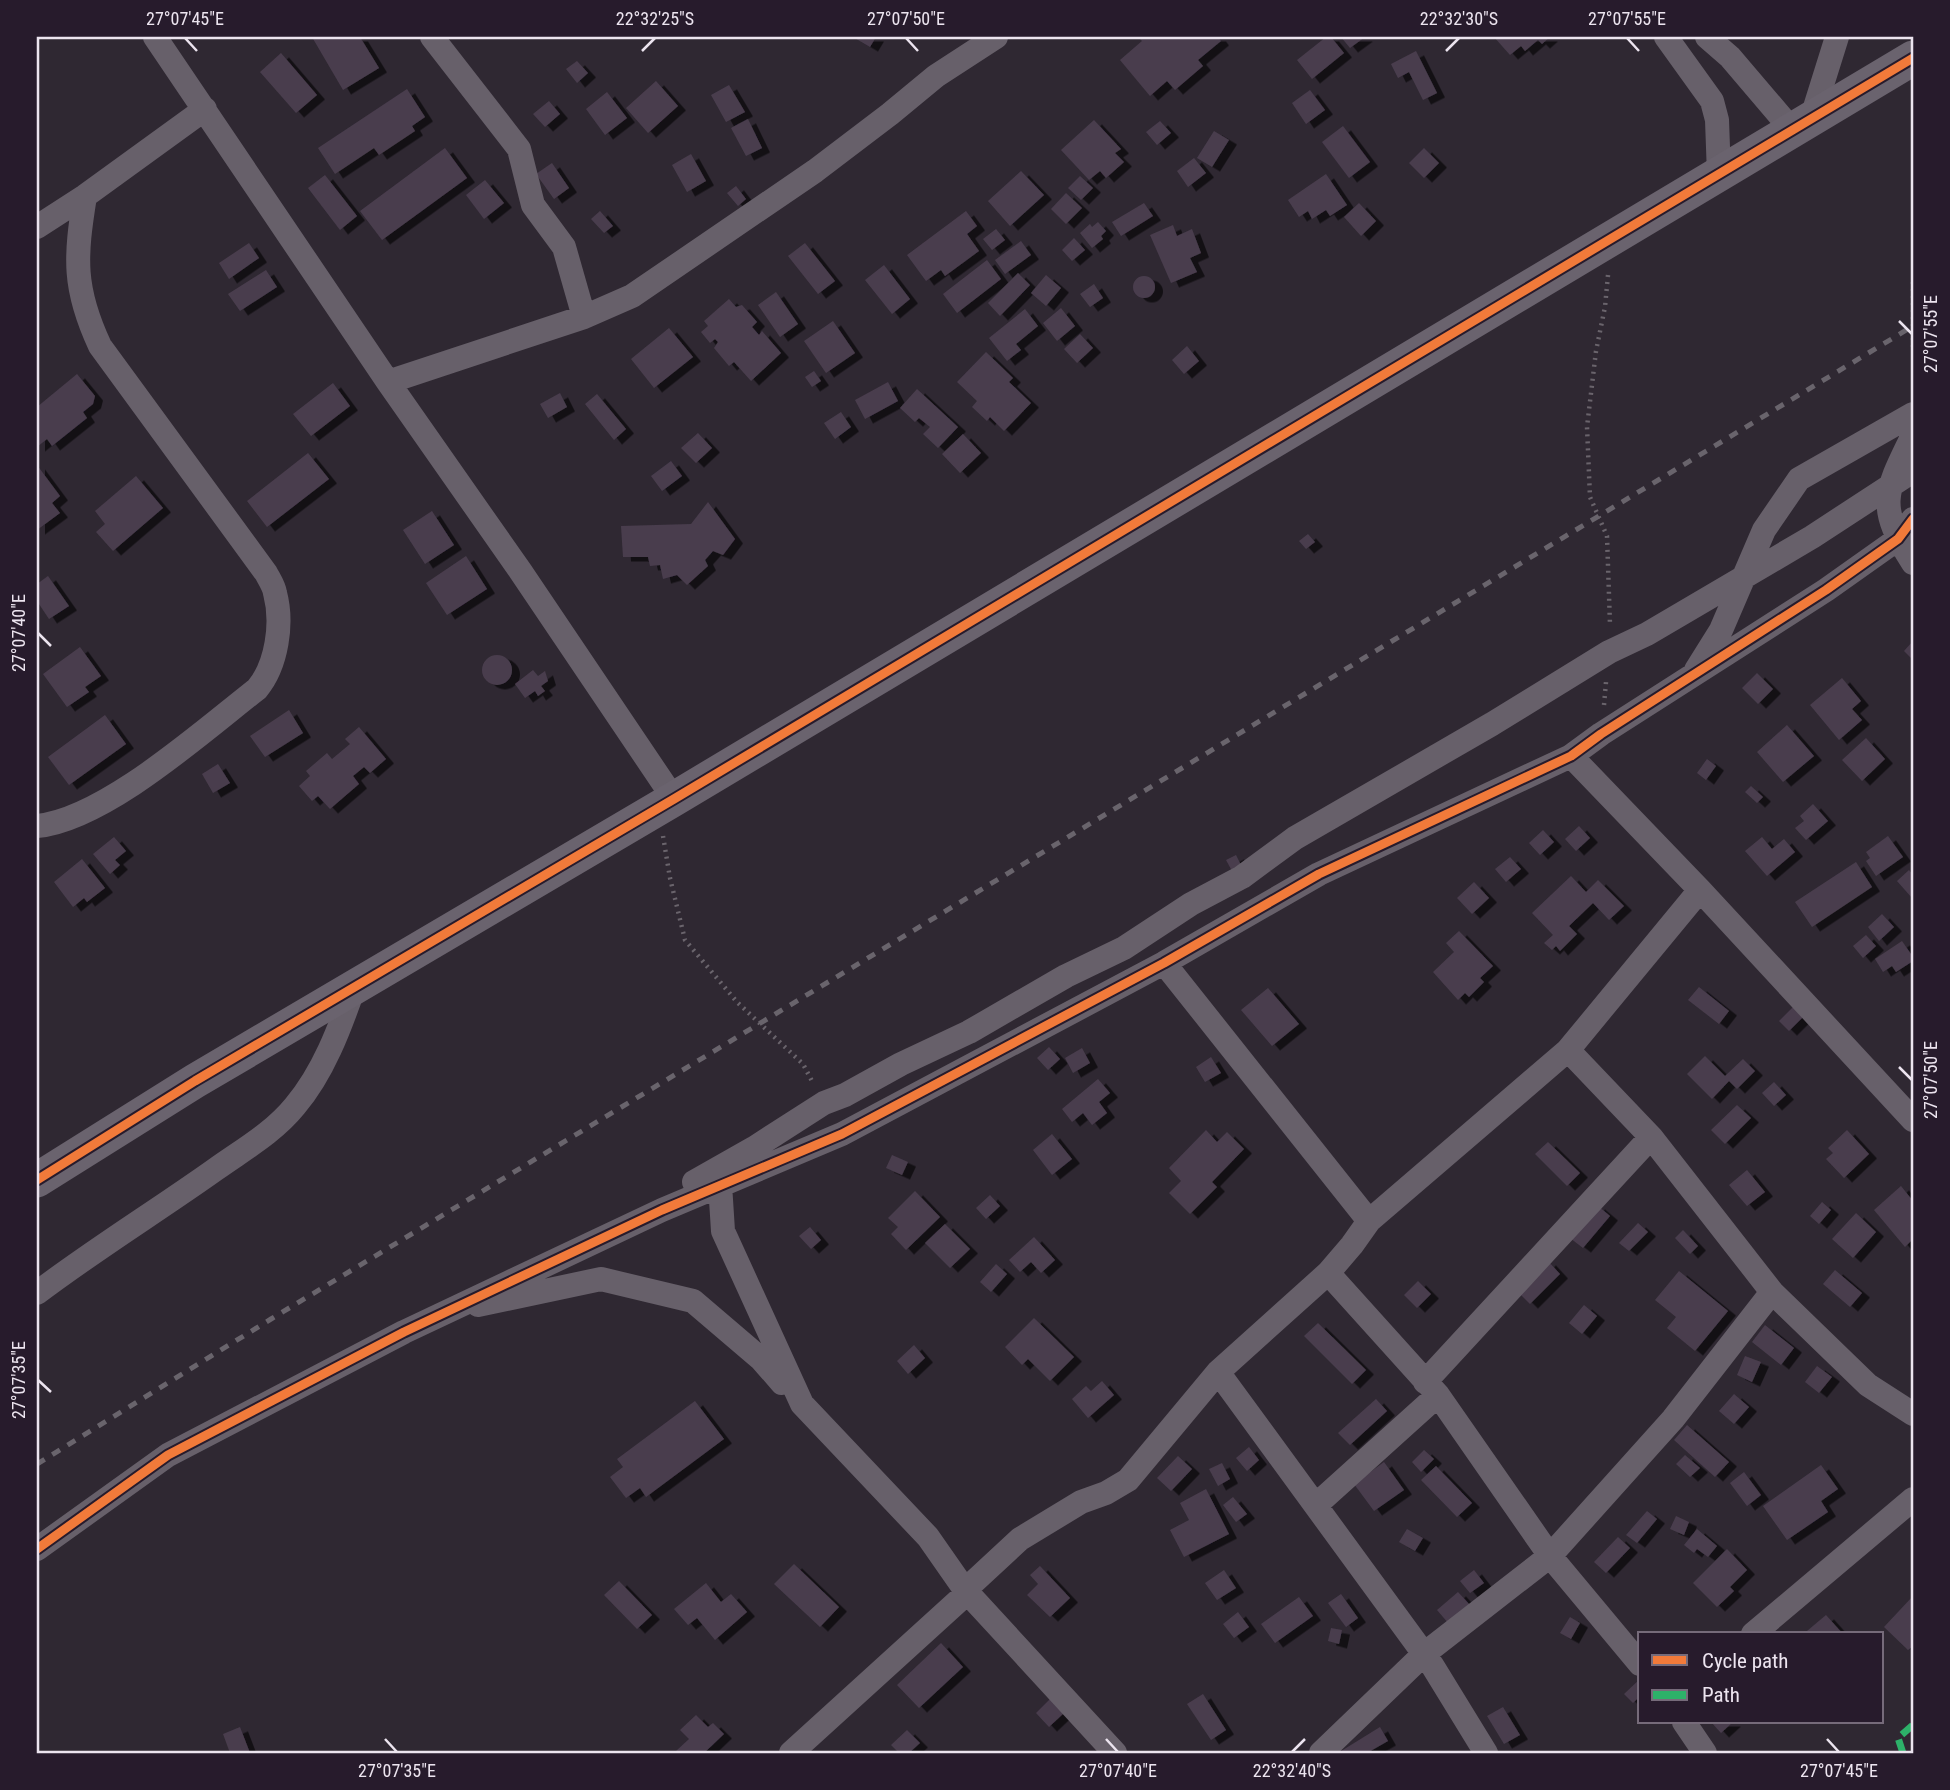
<svg xmlns="http://www.w3.org/2000/svg" width="1950" height="1790" font-family="'Roboto Condensed',sans-serif">
<style>
.building{fill:#493d4d;filter:url(#shadow)}
.lines{fill:none;stroke-linecap:round;stroke-linejoin:round}
.path{stroke:#6a646c;stroke-width:4.5;stroke-dasharray:2 5;stroke-linecap:butt}
.street{stroke:#67606a;stroke-width:24}
.secondary{stroke:#6a636e;stroke-width:35}
.rail{stroke:#69646c;stroke-width:5;stroke-dasharray:9 9;stroke-linecap:butt}
.quiet{stroke:#2db169;stroke-width:7;stroke-dasharray:14 7;stroke-linecap:butt}
.cycleway-casing{stroke:#271b2c;stroke-width:13}
.cycleway{stroke:#f17a3a;stroke-width:9}
.ticks{fill:none;stroke:#ece4ef;stroke-width:2.5}
.neatline{fill:none;stroke:#ece4ef;stroke-width:2.5}
.ticks-label{font-size:18px;text-anchor:middle;fill:#ece4ef}
</style>
<defs>
<filter id="shadow"><feDropShadow dx="8" dy="4.5" stdDeviation="0" flood-color="#0009"/></filter>
</defs>
<rect width="100%" height="100%" fill="#2f2832"/>
<path class="building" d="M312,37H360L379,68L343,90Z
M853,37H876L870,47Z
M1138,37H1218L1221,41L1198,60L1203,66L1175,90L1167,81L1150,96L1120,60L1142,41Z
M1326,37H1331L1344,53L1312,79L1297,60Z
M1341,37H1365L1350,48Z
M1494,37H1550L1542,44L1538,40L1525,51L1521,46L1510,55Z
M1416,51L1437,93L1423,100L1409,72L1398,78L1391,64Z
M281,53L317,95L296,113L260,72Z
M577,61L588,73L577,83L566,69Z
M656,81L678,106L648,133L626,108Z
M729,85L745,112L726,122L711,95Z
M407,89L425,117L412,126L415,131L379,155L374,148L335,174L318,148Z
M1310,90L1325,110L1306,124L1292,103Z
M607,92L627,118L605,135L586,109Z
M549,101L560,114L545,127L533,114Z
M748,119L762,148L746,156L731,128Z
M1094,120L1121,149L1115,153L1124,162L1106,178L1100,171L1089,180L1061,150Z
M1160,121L1171,133L1157,145L1146,132Z
M1343,126L1370,162L1349,178L1322,142Z
M1214,131L1229,140L1212,167L1197,158Z
M445,148L467,178L382,240L360,211Z
M1424,148L1439,163L1424,178L1409,163Z
M691,154L706,181L687,192L672,165Z
M1194,158L1206,173L1188,187L1177,171Z
M552,163L569,188L554,199L536,174Z
M1021,171L1044,195L1010,226L988,201Z
M1326,174L1347,205L1330,216L1326,210L1312,219L1308,211L1299,217L1288,200Z
M325,175L357,216L340,230L308,188Z
M1080,176L1093,188L1081,200L1068,188Z
M485,180L504,203L484,219L466,195Z
M736,186L746,199L738,206L727,193Z
M1066,193L1082,208L1066,224L1051,209Z
M1144,203L1153,216L1121,236L1112,222Z
M1359,203L1376,221L1361,236L1344,217Z
M600,211L613,226L604,233L591,219Z
M966,211L977,226L967,234L979,251L945,276L941,270L926,281L907,255Z
M1098,222L1106,231L1101,236L1103,239L1092,248L1080,233L1090,224L1092,227Z
M1173,225L1177,236L1192,229L1201,253L1190,258L1197,272L1171,283L1150,235Z
M996,229L1005,240L992,250L983,239Z
M1074,238L1085,250L1072,261L1062,250Z
M1021,241L1031,255L1005,274L995,260Z
M249,243L259,258L229,279L219,263Z
M805,243L835,281L818,294L788,256Z
M987,260L1001,279L957,313L943,294Z
M884,265L910,299L892,314L865,280Z
M266,270L277,287L240,311L228,294Z
M1018,273L1030,285L1000,316L988,303Z
M1046,275L1061,288L1046,306L1031,293Z
M1133 287a11 11 0 1 1 22 0a11 11 0 1 1-22 0Z
M1094,284L1103,298L1090,307L1080,294Z
M776,292L798,324L780,337L758,305Z
M729,299L736,307L742,305L757,322L752,327L759,335L762,331L781,353L751,381L734,362L729,366L714,348L718,342L715,339L710,343L701,332L708,326L704,321Z
M1061,308L1075,326L1057,341L1043,323Z
M1025,309L1038,326L1016,344L1021,350L1007,361L989,338Z
M833,321L855,353L826,373L804,341Z
M669,328L693,357L654,388L631,359Z
M1080,334L1093,348L1077,363L1064,349Z
M1187,346L1199,361L1184,374L1172,360Z
M986,352L1013,378L1009,382L1031,403L1004,431L990,417L987,421L972,407L977,401L957,382Z
M814,371L821,381L812,387L805,377Z
M77,374L95,396L93,404L83,412L87,418L52,446L47,439L37,447V407Z
M888,382L898,401L865,419L855,400Z
M333,383L350,406L311,436L293,414Z
M917,389L958,427L938,448L923,434L930,427L919,418L915,422L900,408Z
M560,393L567,407L548,418L540,404Z
M597,394L626,429L614,440L585,404Z
M841,412L851,427L835,439L824,423Z
M698,433L712,448L696,463L681,448Z
M963,434L981,453L960,473L942,454Z
M308,453L329,479L267,527L247,501Z
M671,461L682,476L662,491L651,476Z
M37,465L60,496L52,503L60,513L37,530Z
M136,476L163,508L113,551L96,532L105,524L95,511Z
M708,502L735,539L723,555L713,551L705,560L708,566L687,585L677,575L663,579L660,565L650,566L648,557H623L621,526L691,524Z
M432,511L454,545L425,564L403,530Z
M1308,534L1315,542L1306,549L1299,541Z
M466,556L487,589L447,615L426,583Z
M48,576L69,606L49,619L37,601V584Z
M1913,641V660L1904,651Z
M80,647L101,676L85,687L89,692L67,707L43,674Z
M482 670a15 15 0 1 1 30 0a15 15 0 1 1-30 0Z
M533,670L538,676L545,671L548,681L541,686L545,691L538,696L535,691L525,698L515,684Z
M1757,673L1773,689L1758,704L1742,688Z
M1842,678L1861,701L1852,709L1862,720L1839,740L1810,705Z
M289,710L303,733L265,757L250,736Z
M105,715L126,744L69,785L48,757Z
M1787,725L1814,756L1783,782L1757,752Z
M359,727L386,759L370,773L364,767L353,776L359,784L330,809L318,796L312,801L299,786L310,776L306,771L327,753L332,759L350,744L345,739Z
M1866,738L1885,759L1862,781L1842,760Z
M1707,759L1716,766L1706,780L1697,773Z
M218,764L230,783L213,793L202,774Z
M1751,786L1763,797L1757,803L1745,792Z
M1813,804L1828,821L1806,840L1795,828L1804,821L1800,816Z
M1579,826L1590,838L1576,851L1565,839Z
M1543,830L1554,842L1540,855L1529,843Z
M1888,836L1903,857L1876,876L1866,861L1870,858L1866,852Z
M114,837L126,851L115,860L120,865L110,874L93,854Z
M1762,837L1772,849L1784,839L1795,852L1767,876L1745,851Z
M1236,855L1241,865L1232,871L1226,860Z
M1510,857L1521,869L1506,882L1495,869Z
M82,859L105,888L87,902L84,898L73,907L54,882Z
M1856,862L1872,887L1812,927L1795,902Z
M1909,870L1913,875L1912,898L1897,881Z
M1571,876L1586,892L1598,880L1624,906L1609,920L1593,903L1569,926L1577,934L1560,951L1556,946L1552,950L1544,943L1553,935L1532,913Z
M1474,882L1489,898L1472,914L1457,898Z
M1882,914L1894,927L1879,941L1868,927Z
M1459,931L1493,966L1480,978L1484,982L1469,997L1465,993L1458,1000L1433,972L1454,952L1446,943Z
M1866,935L1876,946L1863,958L1853,946Z
M1902,941L1913,957V961L1896,972L1892,966L1883,972L1875,959Z
M1699,987L1729,1011L1719,1024L1688,1000Z
M1268,988L1299,1024L1272,1046L1241,1010Z
M1794,1006L1804,1016L1789,1031L1779,1021Z
M1049,1047L1060,1059L1048,1070L1037,1058Z
M1082,1048L1090,1063L1073,1073L1065,1058Z
M1705,1056L1725,1076L1743,1059L1755,1071L1737,1089L1729,1081L1712,1099L1687,1074Z
M1211,1057L1221,1073L1205,1082L1196,1067Z
M1098,1079L1110,1093L1099,1102L1107,1113L1092,1125L1083,1113L1072,1122L1062,1109Z
M1774,1082L1786,1095L1774,1106L1762,1093Z
M1737,1105L1751,1118L1725,1144L1711,1130Z
M1206,1130L1217,1142L1227,1132L1244,1149L1212,1182L1217,1187L1190,1214L1169,1193L1181,1181L1169,1168Z
M1847,1130L1869,1154L1844,1178L1826,1159L1833,1153L1828,1148Z
M1052,1134L1072,1159L1052,1175L1033,1150Z
M1548,1142L1580,1173L1567,1186L1535,1154Z
M892,1155L908,1162L902,1175L886,1168Z
M1747,1170L1765,1192L1747,1206L1729,1185Z
M1901,1186L1913,1201V1239L1905,1247L1874,1210Z
M915,1191L940,1217L906,1250L891,1234L898,1227L888,1218Z
M990,1195L1000,1206L986,1219L976,1208Z
M1822,1202L1831,1210L1819,1224L1810,1216Z
M1597,1205L1610,1216L1583,1248L1570,1238Z
M1856,1213L1876,1232L1853,1258L1832,1239Z
M1638,1223L1648,1232L1629,1251L1619,1243Z
M945,1224L970,1249L950,1268L925,1243Z
M810,1227L821,1240L811,1249L799,1236Z
M1683,1230L1698,1246L1690,1254L1675,1238Z
M1034,1237L1055,1260L1041,1273L1031,1262L1020,1272L1009,1260Z
M1548,1261L1560,1274L1530,1304L1517,1291Z
M996,1264L1007,1274L991,1292L980,1282Z
M1835,1270L1862,1293L1850,1307L1823,1284Z
M1679,1271L1728,1311L1695,1351L1667,1328L1676,1317L1655,1300Z
M1418,1281L1431,1294L1417,1308L1404,1295Z
M1584,1305L1597,1316L1582,1334L1569,1323Z
M1034,1318L1074,1357L1050,1381L1028,1359L1022,1365L1005,1347Z
M1318,1323L1366,1370L1352,1384L1304,1336Z
M1765,1325L1794,1348L1781,1365L1752,1342Z
M914,1345L925,1358L908,1374L897,1361Z
M1745,1356L1761,1362L1752,1382L1737,1375Z
M1817,1366L1832,1377L1819,1393L1805,1382Z
M1102,1381L1114,1395L1088,1418L1072,1399L1086,1386L1091,1391Z
M1734,1394L1749,1407L1734,1424L1719,1411Z
M1376,1399L1387,1411L1350,1445L1338,1433Z
M695,1401L724,1439L646,1497L640,1488L626,1498L610,1477L623,1467L617,1459Z
M1687,1425L1729,1462L1715,1477L1674,1440Z
M1249,1447L1259,1460L1247,1471L1236,1458Z
M1424,1450L1434,1459L1421,1472L1412,1462Z
M1685,1455L1700,1468L1690,1477L1676,1464Z
M1178,1456L1192,1469L1171,1491L1157,1478Z
M1384,1462L1404,1490L1374,1511L1354,1484Z
M1222,1463L1230,1479L1218,1486L1209,1469Z
M1821,1465L1838,1489L1821,1501L1828,1512L1787,1540L1763,1506Z
M1436,1466L1472,1503L1457,1517L1421,1480Z
M1744,1472L1761,1495L1747,1506L1730,1483Z
M1206,1489L1229,1534L1184,1557L1170,1530L1189,1520L1180,1503Z
M1233,1497L1247,1514L1236,1522L1223,1505Z
M1647,1511L1657,1519L1637,1543L1626,1535Z
M1676,1516L1689,1522L1684,1535L1670,1529Z
M1407,1529L1423,1538L1415,1551L1399,1542Z
M1697,1529L1717,1546L1708,1557L1697,1549L1694,1553L1684,1545Z
M1618,1537L1630,1548L1606,1573L1594,1562Z
M1727,1549L1747,1570L1730,1587L1734,1591L1717,1607L1693,1583Z
M794,1564L839,1607L820,1627L774,1584Z
M1040,1566L1070,1598L1050,1617L1027,1595L1038,1584L1030,1575Z
M1224,1570L1236,1588L1217,1600L1205,1583Z
M1474,1570L1484,1583L1470,1593L1460,1581Z
M619,1581L652,1615L637,1629L604,1595Z
M706,1583L721,1602L731,1594L747,1612L715,1640L697,1618L688,1625L674,1609Z
M1458,1592L1470,1605L1449,1624L1437,1610Z
M1341,1594L1358,1618L1346,1627L1328,1603Z
M1913,1596V1648L1912,1647L1908,1650L1884,1627Z
M1299,1597L1313,1616L1275,1643L1261,1624Z
M1238,1612L1249,1627L1234,1638L1223,1624Z
M1826,1615L1843,1634H1810L1807,1631Z
M1570,1617L1580,1623L1571,1639L1560,1633Z
M1331,1628L1342,1630L1339,1644L1328,1641Z
M941,1643L963,1667L919,1708L897,1685Z
M1640,1679V1696L1633,1703L1624,1694Z
M1203,1694L1226,1730L1211,1740L1187,1704Z
M1051,1698L1065,1712L1049,1727L1036,1713Z
M1503,1707L1520,1735L1504,1744L1487,1716Z
M696,1715L708,1727L713,1723L724,1734L704,1753H678L676,1751L689,1739L680,1730Z
M1711,1722H1733L1721,1733Z
M240,1727L250,1753H230L223,1734Z
M1380,1727L1388,1741L1367,1753H1338Z
M907,1730L920,1743L909,1753H899L891,1745Z"/>
<g class="lines">
<path class="path" d="M1608,275L1605,307L1596,351L1587,427L1590,497L1607,536L1610,625
M1913,282V352
M1604,705L1606,682
M663,836L670,878L685,940L737,1002L803,1064L813,1083"/>
<path class="street" d="M155,37L388,382L521,572L674,799
M432,37L519,149L533,205L564,247L584,317
M1666,37L1712,101L1717,120L1719,175
M1707,37L1730,57L1793,131
M1811,120L1837,37
M37,227L85,196L205,109
M388,382L584,317L632,296L815,171L890,114L936,76L996,37
M1913,435C1885,492 1876,506 1913,563
M1696,670L1721,630L1764,530L1799,479L1913,414
M1571,756L1700,890L1913,1120
M37,826C104,820 203,731 257,689C277,665 283,623 275,593C274,586 269,579 266,573L100,346C73,288 75,258 85,196
M1164,963L1369,1221
M1568,1050L1651,1137L1772,1292L1868,1385L1913,1414
M694,1182L754,1148L824,1103L845,1095L901,1064L969,1032L1066,976L1124,948L1191,904L1242,877L1295,838L1492,724L1609,652L1647,634L1812,537L1913,471
M720,1184L723,1231L802,1404L928,1537L965,1590L1115,1753
M1328,1273L1438,1395L1550,1556L1640,1664
M37,1293C95,1249 157,1211 216,1169C244,1149 273,1133 295,1106C323,1073 340,1028 354,987
M478,1305L601,1279L693,1301L761,1359L782,1383
M1218,1372L1432,1665L1486,1753
M1425,1382L1651,1137
M1316,1505L1438,1395
M37,1549L168,1455L404,1332L662,1210L842,1134L1164,963L1319,874L1571,756L1601,734L1826,590L1898,539L1913,519
M1753,1634L1913,1499
M1684,1722L1705,1753
M791,1753L967,1593L965,1590L1020,1539L1081,1502L1106,1493L1128,1480L1218,1372L1328,1273L1352,1245L1369,1221L1568,1050L1700,890
M1321,1753L1424,1654L1550,1556L1673,1419L1772,1292"/>
<path class="secondary" d="M37,1180L195,1081L674,799L1913,58"/>
<path class="rail" d="M37,1464L271,1319L1913,326"/>
<path class="quiet" d="M1903,1753L1898,1738L1913,1725"/>
<defs>
<path id="cycleway" d="M37,1180L195,1081L674,799L1913,58
M37,1549L168,1455L404,1332L662,1210L842,1134L1164,963L1319,874L1571,756L1601,734L1826,590L1898,539L1913,519"/>
</defs>
<use href="#cycleway" class="cycleway-casing"/>
<use href="#cycleway" class="cycleway"/>
</g>
<path class="ticks" d="M185,38L197,51M906,38L918,51M1627,38L1639,51M642,51L655,38M1446,51L1459,38M1899,321L1912,334M38,633L51,646M1899,1067L1912,1080M38,1380L51,1392M385,1739L397,1752M1106,1739L1118,1752M1827,1739L1839,1752M1292,1752L1305,1739"/>
<rect width="1950" height="1790" fill="none" stroke="#271b2c" stroke-width="77"/>
<rect x="1638" y="1632" width="245" height="91" fill="#271b2c" stroke="#766b7a" stroke-width="2"/>
<rect x="1652" y="1655" width="35" height="10" fill="#f17a3a" stroke="#766b7a" stroke-width="2"/>
<text x="1702" y="1668" font-size="21" fill="#ece4ef">Cycle path</text>
<rect x="1652" y="1690" width="35" height="10" fill="#2db169" stroke="#766b7a" stroke-width="2"/>
<text x="1702" y="1702" font-size="21" fill="#ece4ef">Path</text>
<rect x="38" y="38" width="1874" height="1714" class="neatline"/>
<g class="ticks-label">
<text x="185" y="25">27°07'45"E</text>
<text x="655" y="25">22°32'25"S</text>
<text x="906" y="25">27°07'50"E</text>
<text x="1459" y="25">22°32'30"S</text>
<text x="1627" y="25">27°07'55"E</text>
<text transform="translate(1931 334) rotate(-90)" y="6">27°07'55"E</text>
<text transform="translate(19 633) rotate(-90)" y="6">27°07'40"E</text>
<text transform="translate(1931 1080) rotate(-90)" y="6">27°07'50"E</text>
<text transform="translate(19 1380) rotate(-90)" y="6">27°07'35"E</text>
<text x="397" y="1777">27°07'35"E</text>
<text x="1118" y="1777">27°07'40"E</text>
<text x="1292" y="1777">22°32'40"S</text>
<text x="1839" y="1777">27°07'45"E</text>
</g>
</svg>
